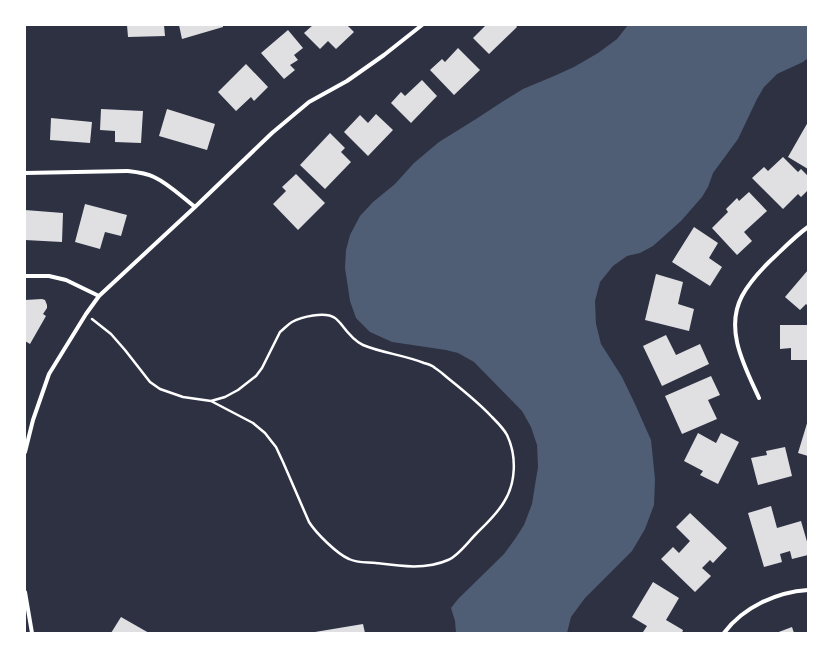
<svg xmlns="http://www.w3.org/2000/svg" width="833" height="658" font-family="'Work Sans',sans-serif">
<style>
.water{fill:#4f5d75}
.building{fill:#e0e0e3}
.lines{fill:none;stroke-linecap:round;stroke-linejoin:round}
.path{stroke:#fff;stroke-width:2.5}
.minor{stroke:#fff;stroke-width:4}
</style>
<rect width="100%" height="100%" fill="#2d3142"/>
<path class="water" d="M628,25H808V58L803,62L777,74L764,87L757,99L738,139L713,173L708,187L702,197L681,221L653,246L640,253L627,256L613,266L600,282L595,301L596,324L601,344L622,377L635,404L651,440L655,479L654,505L645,529L632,551L585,598L571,617L567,633H456L455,621L451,608L458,599L504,554L515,539L524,525L532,504L535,485L538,467L537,445L531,427L522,411L474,362L458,353L446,350L392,342L370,332L356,318L350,301L345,268L346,250L350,235L360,216L373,202L395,184L414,163L439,142L476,119L502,102L523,89L554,76L574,67L598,53L617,39Z"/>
<path class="building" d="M127,25H164L165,36L128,37Z
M179,25H223V27L182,39Z
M313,25H347L354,32L336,49L328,41L320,49L304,33Z
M486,25H516L517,27L489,54L473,38Z
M288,30L303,48L294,55L298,60L290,65L295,70L284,79L261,53Z
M458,48L480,70L454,95L430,70L442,59L445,62Z
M246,64L268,87L254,101L251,97L236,111L218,92Z
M422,80L437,96L411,123L391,103L401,92L405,96Z
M101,109L143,111L141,143L115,142V131L100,130Z
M167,109L215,124L207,150L159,136Z
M376,114L393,130L368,156L344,132L360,115L368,123Z
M51,118L92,122L90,143L50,140Z
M808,122V169L788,157Z
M330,133L345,148L341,152L351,162L325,189L300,165Z
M783,157L798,172L801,169L808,176V190L801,197L798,194L783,209L752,178L764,167L768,171Z
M296,174L325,203L298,230L273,204L286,191L282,187Z
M749,192L767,211L744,232L752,241L737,255L712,228L728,212L726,209L737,198L739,201Z
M85,204L127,215L121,236L105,232L100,249L75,242Z
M25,210L63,213L62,242L25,240Z
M694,227L718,243L709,258L722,267L710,286L672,262Z
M808,270V306L806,304L800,310L785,297Z
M656,274L683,282L678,304L694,309L689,331L645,320Z
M42,299L45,300L47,305V308L43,314L46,316L30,344L25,341V300Z
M780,325H808V360H791V348L780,349Z
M666,335L676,355L700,344L709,364L662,386L643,346Z
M711,376L720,395L708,400L717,419L682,434L665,396Z
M808,420V456L798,453Z
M698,433L716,443L721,433L739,442L718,484L700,475L703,471L684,461Z
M785,447L792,476L758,485L751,458L767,455L766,451Z
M771,506L777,528L801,521L808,545V555L792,559L790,551L780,554L782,562L764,567L748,513Z
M690,513L727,548L713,563L710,560L702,568L711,576L695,592L661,559L673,547L679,553L690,541L676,527Z
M653,582L679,598L666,620L683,630L682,633H645L643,632L647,626L632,617Z
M121,617L149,633H111Z
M363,624L365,633H315V632Z
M792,627L794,633H776Z"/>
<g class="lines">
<path class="path" d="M92,319L111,334L125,350L150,382L160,389L183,397L211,401L225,397L238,390L256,376L262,368L280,332C284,329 287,325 292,322C301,317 325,311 335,318C337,319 339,322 341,324C347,332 354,341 363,345C382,353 404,355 424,363C427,364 432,365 435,368C440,371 444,375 449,379C464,391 479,403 492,417C497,422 504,429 507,435C517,456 516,483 504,502C497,514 486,524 476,534C468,542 458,556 448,560C426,570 399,566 376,563C367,562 357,563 349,559C337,554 316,533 309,522L283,462L276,447L272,442L265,433L253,423L211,401"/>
<path class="minor" d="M25,173L127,171C136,172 146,173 154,177C169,184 182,197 195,207
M25,276H49L66,280L99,296
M759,398C745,367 724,330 742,296C749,283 759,272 769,262C782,250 794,237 808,227
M25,452L33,420L49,374L86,314L99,296L195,207L272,133L309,102L347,81L384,55L422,25
M25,592L32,633
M724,633C743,607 777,592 808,590"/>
</g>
<rect width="833" height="658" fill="none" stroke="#ffffff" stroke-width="52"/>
</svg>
